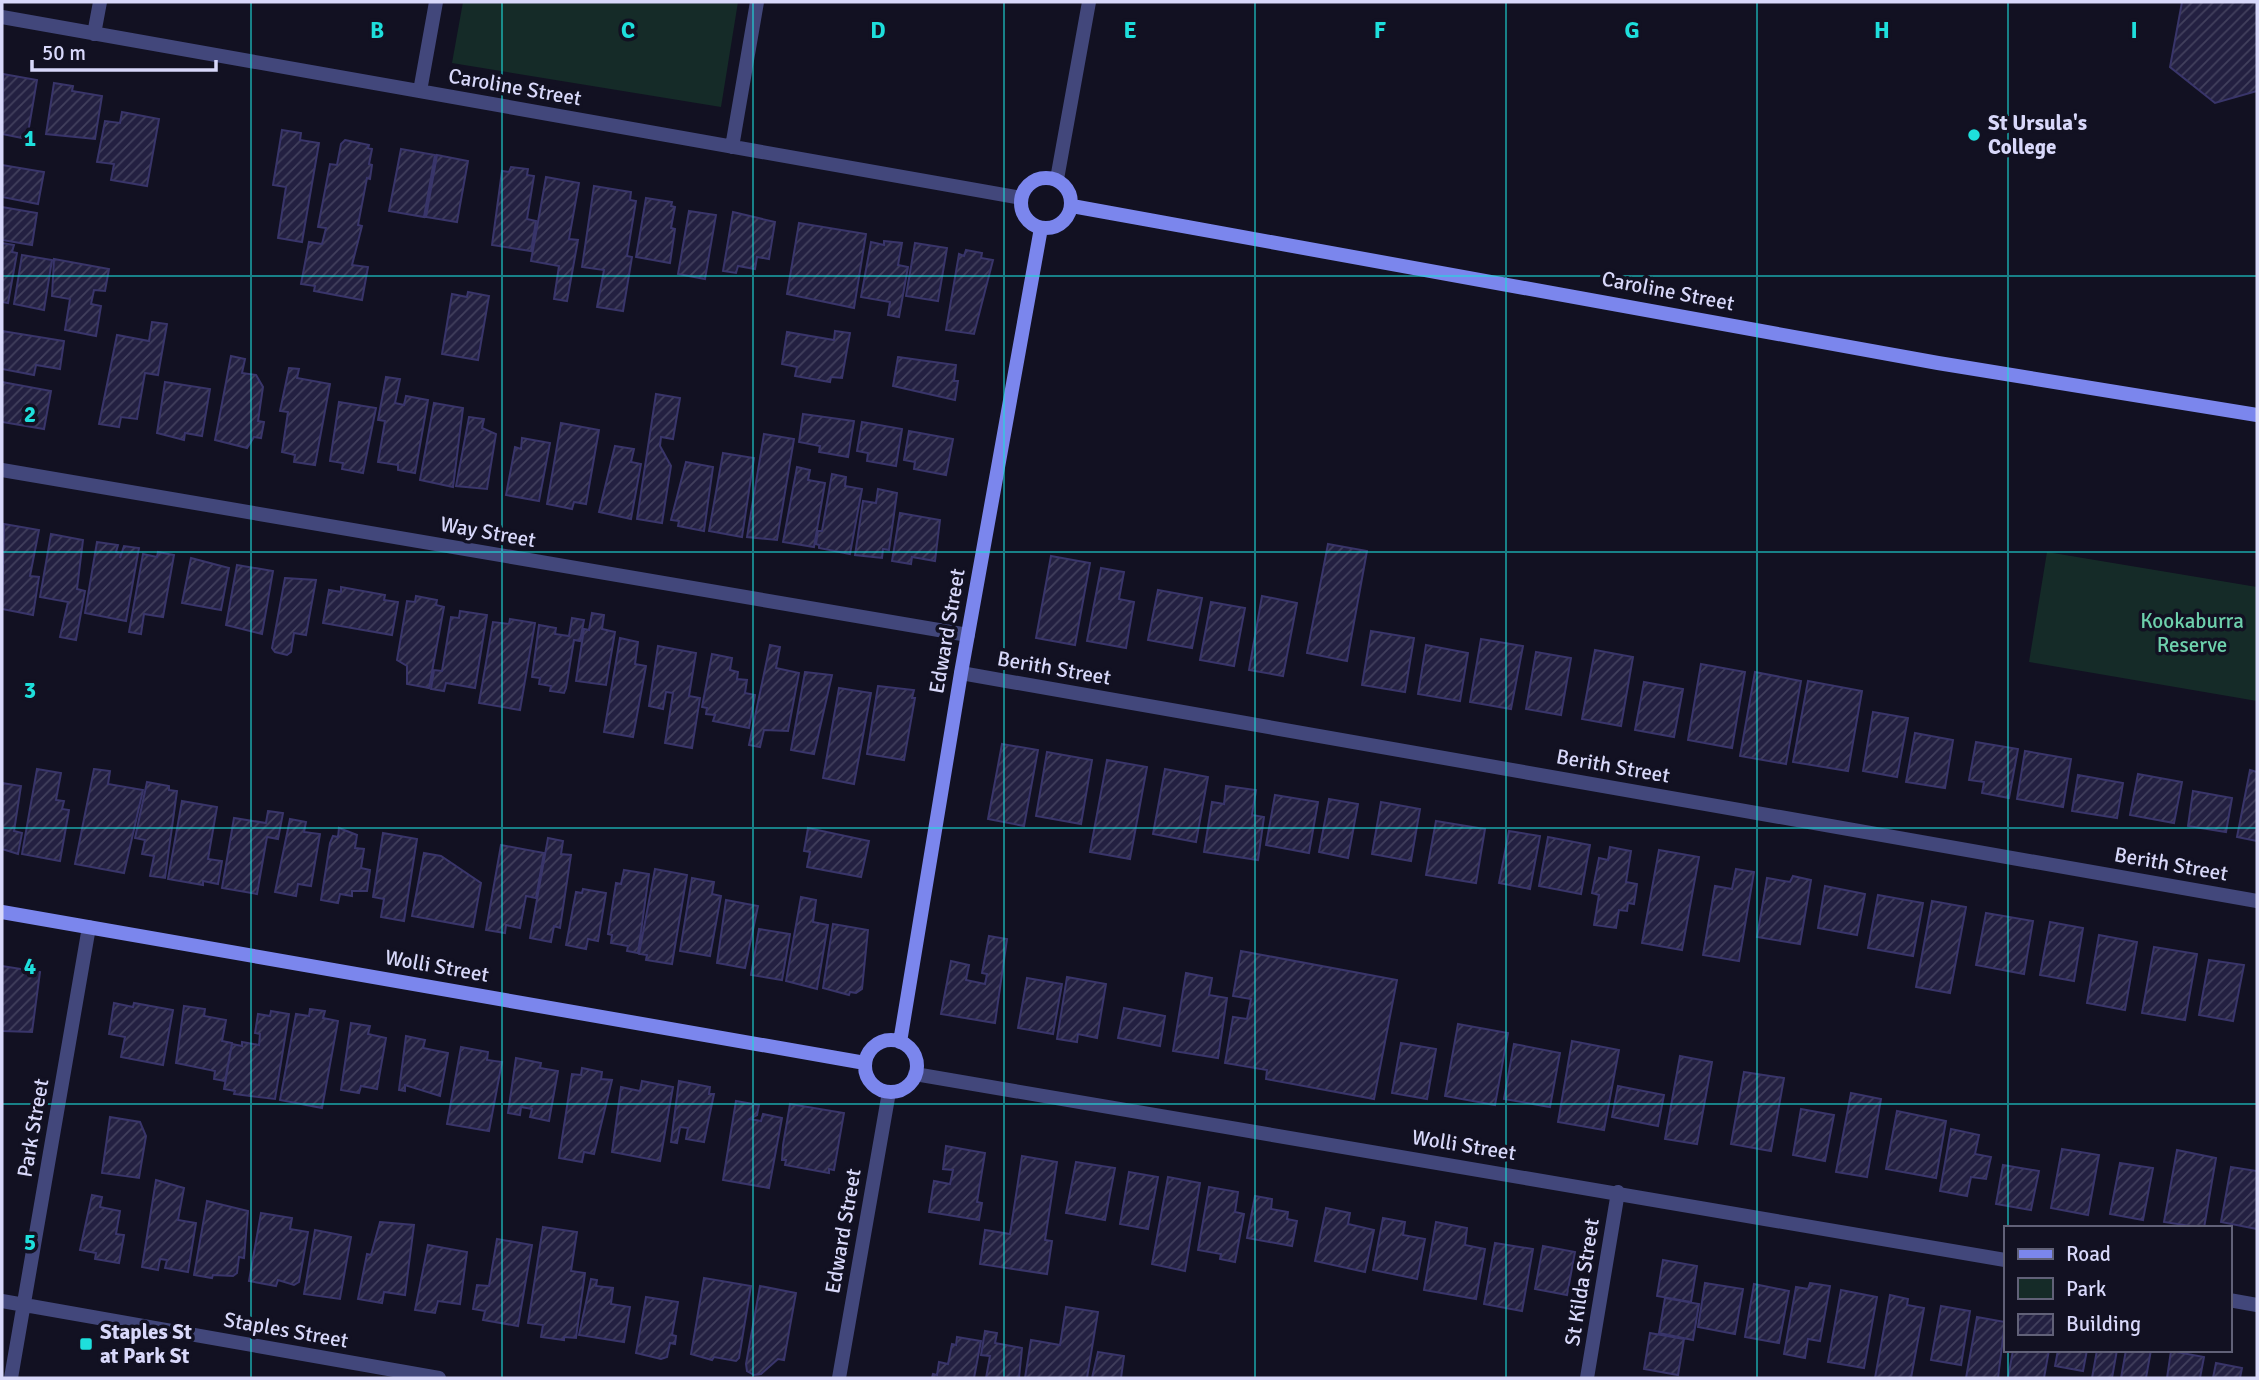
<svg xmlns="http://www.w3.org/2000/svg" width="2259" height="1380" font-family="Signika,sans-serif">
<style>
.green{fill:#152b28}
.building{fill:url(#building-hatch);stroke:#39356a;stroke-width:2}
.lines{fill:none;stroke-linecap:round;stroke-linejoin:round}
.street{stroke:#42477b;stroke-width:14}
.secondary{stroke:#7b86ed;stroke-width:14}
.grid{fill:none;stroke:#1edfdc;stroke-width:2;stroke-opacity:0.55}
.poi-dot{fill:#1edfdc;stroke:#121122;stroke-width:2.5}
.labels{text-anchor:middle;stroke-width:7;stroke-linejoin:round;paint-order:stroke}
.street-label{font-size:21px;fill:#d8d8fa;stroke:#121122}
.poi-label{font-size:21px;font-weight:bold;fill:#d8d8fa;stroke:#121122;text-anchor:start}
.park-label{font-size:21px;fill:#6dd0ac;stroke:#121122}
.grid-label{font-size:23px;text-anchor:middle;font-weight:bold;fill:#1edfdc;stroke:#121122;stroke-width:7;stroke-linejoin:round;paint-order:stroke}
</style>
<defs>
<pattern id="building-hatch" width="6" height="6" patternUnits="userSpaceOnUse" patternTransform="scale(1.75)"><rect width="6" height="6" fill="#232041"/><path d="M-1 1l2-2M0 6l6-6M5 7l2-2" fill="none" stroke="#42405d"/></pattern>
</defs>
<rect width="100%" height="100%" fill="#121122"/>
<path class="green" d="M463,2H738L721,107L452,63Z
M2047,552L2257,587V701L2029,662Z"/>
<path class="building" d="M2182,2H2257V91L2215,103L2170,67Z
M3,74L37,80L27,139L2,134Z
M54,83L73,86L72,91L102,96L95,139L46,134Z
M122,112L159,119L147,186L111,180L114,164L97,162L105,121L120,123Z
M282,130L301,133L300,140L319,143L302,242L278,238L286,187L273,185Z
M345,140L369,145L368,148L372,149L369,164L372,165L370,179L367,178L358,225L362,226L352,265L368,267L362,300L314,291L315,286L301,284L309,242L322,244L326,228L318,227L330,164L337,165L341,144Z
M401,149L435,155L424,217L389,211Z
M437,155L468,161L457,222L426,217Z
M2,165L44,172L38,204L2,197Z
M511,167L528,169L527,175L534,176L527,219L536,221L531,251L492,245L502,171L509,172Z
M546,177L579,183L569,239L578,240L567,301L554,299L559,266L531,261Z
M594,186L631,192L630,200L636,201L627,256L632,257L623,311L597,307L604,270L582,267Z
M646,198L672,202L671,206L675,207L671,228L675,229L670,263L636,257Z
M2,207L37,213L32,245L2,240Z
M689,211L716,215L705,279L678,274Z
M733,212L775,222L769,259L757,257L755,269L738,266L736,273L723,271Z
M799,223L866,234L854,308L787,294Z
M884,241L902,243L898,265L908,267L899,317L888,315L890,302L861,297L871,242L884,245Z
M2,243L14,245L12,252L17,253L8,303L2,302Z
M915,243L947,248L938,301L906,296Z
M966,250L982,253L981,258L993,260L974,334L946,330L959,254L964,256Z
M22,255L52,260L44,310L14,304Z
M54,259L109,269L105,291L94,290L91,304L101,306L96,336L65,330L70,299L52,296Z
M468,292L489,296L478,360L442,354L452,294L467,297Z
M152,322L167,324L158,375L145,373L137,419L121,417L119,427L99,424L117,335L149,341Z
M2,331L64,341L60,369L36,365L34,375L2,369Z
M835,331L850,333L842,378L831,377L830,382L795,376L797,367L782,364L787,332L834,340Z
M231,356L245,359L242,373L256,375L263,387L258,421L264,422L261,438L254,437L247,448L215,440Z
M898,357L956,365L954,381H958L955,400L893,386Z
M289,368L299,369L297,378L330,384L315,465L294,462L295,455L282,452L288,412L280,411Z
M386,377L400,379L395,403L404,405L406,396L428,400L415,473L398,470V465L378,462L385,421L378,420Z
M2,382L51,391L44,429L2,422Z
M165,382L210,389L202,436L185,433L184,440L157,433Z
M656,394L680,398L673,439L661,437L660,446L671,466L662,523L637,519Z
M339,402L376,408L363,473L342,469L343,463L330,461Z
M434,403L463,408L453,487L420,480Z
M803,414L854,421L848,457L819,452L820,446L799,442Z
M469,417L484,419L482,428L496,434L487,489L456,486Z
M862,422L902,429L896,466L867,461L868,453L857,451Z
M561,423L599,430L586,504L574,502L572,509L547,504Z
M909,431L953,439L946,475L914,469L915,462L904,460Z
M764,434L794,439L777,540L747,537Z
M522,438L550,443L539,501L506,495L515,447L521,449Z
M615,446L634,449L631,462L641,464L631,519L599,512Z
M723,453L754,458L742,537L709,531Z
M686,462L713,467L704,531L678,526L679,521L671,520Z
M797,467L810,470L808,480L825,483L814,547L783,542Z
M832,474L846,477L845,486L862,489L850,554L819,548V545L816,544L818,531H822Z
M878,489L897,493L889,550L883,549L882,558L855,555L863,501L876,503Z
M900,513L940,520L935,561L912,557L911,564L892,561Z
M4,524L39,530L30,576L39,577L33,615L2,609Z
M51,534L83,540L77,589L85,591L76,640L60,637L68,602L40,597Z
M97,542L118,545L116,552L121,553L120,558L124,546L139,548L126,621L85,613Z
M1328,544L1367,551L1347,661L1307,653Z
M158,552L174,555L163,617L144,614L141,634L129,632L143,554L157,557Z
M1051,556L1090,563L1075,645L1036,638Z
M191,558L229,568L221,610L182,603Z
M237,565L273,571L262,634L226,625Z
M1101,568L1124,572L1119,599L1134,602L1126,648L1087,641Z
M285,578L316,580L306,635L294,633L291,652L287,655L275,652L272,648Z
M341,587L385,595L384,600L398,602L392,635L323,623L329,590L341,592Z
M1158,590L1202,598L1192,648L1148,640Z
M416,596L437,600L436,605L444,607L429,688L407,684V666L397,660L407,601L415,602Z
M1262,596L1297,603L1283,676L1249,670Z
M1211,602L1245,608L1234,666L1200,660Z
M460,611L487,615L475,688L446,683L444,691L431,689L434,670L442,671L451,617L459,618Z
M592,613L604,615L602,629L615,632L606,685L576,681L584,629L589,630Z
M572,618L584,620L580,641L574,640L566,688L564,693L550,691L551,686L539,684L540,678L532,677L539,625L556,628L555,634L569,636Z
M510,619L535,623L520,710L479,703L493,622L509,624Z
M1371,631L1414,638L1405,692L1362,685Z
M620,638L638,642L635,664L646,666L633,737L604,732Z
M1481,639L1523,646L1511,709L1470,702Z
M770,645L780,647L776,668L799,673L788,731L764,730L760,747L749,745Z
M1426,645L1468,653L1460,701L1418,694Z
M658,646L696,653L689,696L700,698L692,748L665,743L673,693L666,692L663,709L649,706Z
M1595,650L1633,657L1621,726L1582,719Z
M1536,652L1571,658L1561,715L1526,709Z
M712,654L732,658L730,670L738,672L737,679L747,680L745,693L755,695L749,728L713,721L715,715L706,714L707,708L702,707Z
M1701,664L1745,672L1732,748L1688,740Z
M805,672L832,675L814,754L791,750Z
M1755,672L1801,681L1786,764L1740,756Z
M1808,681L1862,691L1848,771L1793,762Z
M1644,682L1683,689L1674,737L1635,730Z
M878,686L914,690L912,698H915L904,760L867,754Z
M839,688L871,693L854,784L823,778Z
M1873,712L1908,718L1897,777L1863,771Z
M1915,733L1953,740L1945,788L1906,782Z
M1976,742L2018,749L2009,798L1982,793L1984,782L1969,780Z
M1002,744L1038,750L1024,826L988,819Z
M2025,751L2071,759L2063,807L2017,799Z
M1047,752L1092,760L1081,824L1036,816Z
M1107,760L1147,767L1130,859L1090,852Z
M37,769L61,773L56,800L64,801L62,809L69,810L60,861L22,854Z
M94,769L110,771L108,784L143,790L124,873L75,864Z
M1165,769L1208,777L1196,842L1153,834Z
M2250,770L2257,772V841L2237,837Z
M2138,774L2182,782L2174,823L2130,815Z
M2078,775L2123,783L2117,818L2072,811Z
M147,782L169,786V790L177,791L165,878L150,876L154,856L142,854L145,840L135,838Z
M2,783L21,786L14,831L22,833L18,854L2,849Z
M1226,786L1256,790L1252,815L1264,817L1258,860L1204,852L1212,802L1224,804Z
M2193,791L2232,798L2226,832L2188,826Z
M1275,795L1318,802L1309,853L1266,845Z
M1329,799L1358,804L1348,858L1319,852Z
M182,801L217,807L208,859L222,861L218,884L203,881V885L168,879Z
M1381,802L1420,809L1411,861L1372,854Z
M268,811L283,813L278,839L267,837L257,894L222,888L234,818L266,823Z
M290,819L306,822L304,832L320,834L311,886L298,884L296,896L275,892Z
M1436,821L1485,829L1476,883L1426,875Z
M339,828L357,835L355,848L364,849L361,868L370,870L367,891H352V896L340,894L338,903L321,900L330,843L333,836L338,837Z
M808,828L869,841L861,877L807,867L810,852L804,851Z
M1509,831L1540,836L1530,889L1499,883Z
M383,833L417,839L404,921L381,917L384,899L373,897Z
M1548,837L1590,845L1581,894L1539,886Z
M548,838L563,841L561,854L571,855L560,928L554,926L551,942L530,938Z
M501,845L544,853L536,898L526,896L520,928L506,925L505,933L486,930Z
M1610,847L1631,851L1626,882L1637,884L1634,904L1628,903L1627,911L1619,910L1616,928L1594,925L1599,895L1592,893L1599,858L1608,860Z
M1659,850L1699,857L1682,950L1642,943Z
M424,853L441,856L481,883L473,927L412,916Z
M655,869L687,875L672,964L646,960L647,955L639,954Z
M1736,869L1754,872L1739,961L1703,955L1715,886L1732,889Z
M624,870L649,874L638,953L627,951L628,946L611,943L612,935L608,934L616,883L621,884Z
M1793,876L1811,880L1800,944L1757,937L1767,878L1790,882Z
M692,878L714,882L712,894L721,896L710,956L680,951Z
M1825,886L1865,894L1857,935L1818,928Z
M583,889L606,893L598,941L588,939L586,949L566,945L576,892L582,893Z
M1878,895L1923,903L1913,956L1868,948Z
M801,897L816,900L813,922L828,925L817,989L786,981Z
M726,900L758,906L745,968L717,963Z
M1932,901L1966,907L1950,993L1916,987Z
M1986,913L2033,921L2024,974L1976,965Z
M2050,922L2083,928L2074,981L2040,975Z
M833,924L868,930L862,989L856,993L850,992L849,995L823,988Z
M759,929L790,934L782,980L751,975Z
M2099,935L2137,942L2125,1010L2087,1003Z
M989,936L1007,939L995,1023L941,1014L951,961L969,965L966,980L985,984L987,974L982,973Z
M2154,947L2197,954L2185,1020L2142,1013Z
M1241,951L1397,980L1374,1099L1266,1079L1267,1070L1225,1063L1233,1017L1247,1019L1251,999L1233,996Z
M2209,960L2244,965L2233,1021L2199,1015Z
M2,966L40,972L32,1032L2,1031Z
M1186,973L1212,978L1209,995L1227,998L1218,1058L1173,1051Z
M1067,977L1106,984L1097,1038L1078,1034L1077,1042L1057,1039Z
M1027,978L1062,984L1053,1034L1018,1028Z
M114,1003L133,1007L134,1003L173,1010L163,1065L121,1057L125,1037L109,1034Z
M184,1006L205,1009L204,1016L226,1020L222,1041L232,1043L225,1081L214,1079L215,1071L176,1063Z
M1124,1008L1165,1016L1160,1046L1118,1038Z
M310,1009L325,1011L323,1018L338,1021L322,1108L280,1100L296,1014L309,1016Z
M271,1011L289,1014L275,1099L234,1094L235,1091L224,1089L232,1044L242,1046V1042L259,1045L260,1034L255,1033L258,1014L270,1016Z
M351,1023L370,1026L368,1034L386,1038L377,1089L361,1086L359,1093L341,1090Z
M1458,1024L1508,1033L1495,1105L1445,1096Z
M406,1036L425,1040L423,1048L448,1053L440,1096L405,1085V1091L399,1090Z
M1572,1041L1619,1050L1604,1130L1558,1122Z
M1401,1043L1436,1049L1427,1099L1392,1093Z
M1514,1044L1560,1053L1550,1107L1504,1099Z
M461,1047L488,1052L487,1060L502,1062L489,1131L447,1124Z
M1680,1056L1712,1062L1697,1144L1665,1139Z
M516,1058L541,1063L540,1068L558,1071L549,1121L530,1117L532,1109L521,1107L520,1115L508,1113Z
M582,1068L602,1072L601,1079L612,1080L594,1154L584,1152L582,1162L559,1158L572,1074L581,1075Z
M1744,1072L1784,1078L1771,1151L1731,1144Z
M642,1081L673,1087L660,1161L612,1152L621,1087L640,1091Z
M679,1081L710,1087L709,1094H714L704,1142L686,1139L688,1128L680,1127L677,1143L671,1142Z
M1618,1086L1664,1095L1658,1126L1612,1117Z
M1851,1093L1881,1099L1867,1177L1836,1172Z
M736,1101L759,1105L757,1115L750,1119L761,1121L763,1114L782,1118L769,1188L723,1180Z
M790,1104L844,1113L834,1170L829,1169V1173L785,1165L786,1160H782L783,1145Z
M1801,1109L1834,1115L1825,1161L1793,1155Z
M1897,1111L1946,1121L1936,1178L1886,1169Z
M110,1117L140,1122L146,1136L139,1178L102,1173Z
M1951,1129L1979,1135L1975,1154L1991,1157L1986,1179L1971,1177L1967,1196L1940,1191Z
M946,1146L985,1153L977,1202L982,1203L979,1220L929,1212L934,1181L950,1184L953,1170L943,1169Z
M2062,1149L2099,1155L2088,1215L2051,1208Z
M2177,1150L2216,1158L2204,1228L2164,1222Z
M1022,1156L1057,1162L1045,1240L1052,1241L1047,1274L980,1264L985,1230L1010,1234Z
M1076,1162L1115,1168L1105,1220L1066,1213Z
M2120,1163L2153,1168L2143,1220L2110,1214Z
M2003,1165L2039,1171L2031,1210L1996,1204Z
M2231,1167L2257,1171V1229L2221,1222Z
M1129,1172L1158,1177L1148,1229L1120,1224Z
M1168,1177L1200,1183L1185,1271L1152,1264Z
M156,1180L184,1188L178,1220L196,1223L188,1272L165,1268L167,1260L160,1259L158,1270L142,1267Z
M1209,1187L1238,1192L1235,1212L1244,1214L1235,1262L1220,1259L1221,1254L1198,1250Z
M92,1195L102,1197L100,1207L120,1211L116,1234L124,1235L119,1263L95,1259L96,1253L80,1250Z
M1255,1196L1272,1199L1271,1209L1288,1212L1287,1219L1297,1221L1292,1246L1247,1238Z
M207,1201L248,1211L244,1258L239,1257L237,1273L233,1276L213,1275L212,1278L194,1275Z
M1326,1208L1350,1213L1348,1224L1374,1230L1365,1272L1315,1261Z
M261,1213L292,1218L290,1229L308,1232L299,1282L294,1285L278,1280L276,1286L249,1281Z
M1383,1218L1405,1222L1403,1235L1425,1239L1417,1279L1373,1270Z
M380,1222L414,1225L405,1295L384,1292L382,1303L358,1299L367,1254L371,1255Z
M1436,1222L1467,1228L1465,1245L1485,1249L1476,1299L1424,1290Z
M543,1227L577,1232L571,1271L585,1273L576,1338L564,1337V1340L541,1337L543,1325L528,1323Z
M315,1230L351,1237L340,1299L304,1294Z
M497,1239L532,1245L518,1326L483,1320L485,1311L473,1309L477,1285L489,1286Z
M1495,1243L1533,1249L1522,1311L1484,1304Z
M428,1245L467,1252L460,1304L438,1301L435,1313L415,1310Z
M1543,1246L1575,1252L1567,1295L1535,1289Z
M1663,1260L1697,1266L1691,1302L1657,1296Z
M704,1278L751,1286L739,1358L736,1361L714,1357L712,1360L691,1354Z
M591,1279L597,1280L596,1286L613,1288L611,1304L630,1307L624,1342L579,1335Z
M1705,1283L1743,1289L1735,1334L1698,1327Z
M1810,1283L1830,1286L1820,1341L1808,1339L1805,1358L1784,1354L1796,1287L1808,1289Z
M1754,1284L1789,1291L1779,1343L1745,1337Z
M760,1286L796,1293L784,1360L778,1359L761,1374L754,1375L747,1371L746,1364Z
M1841,1290L1877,1297L1864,1368L1828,1362Z
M1890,1295L1908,1299L1907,1305L1924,1308L1911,1378H1875Z
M646,1297L678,1302L672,1335L676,1336L675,1344L670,1343L667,1357L661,1359L636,1353Z
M1665,1298L1699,1304L1693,1340L1659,1333Z
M1941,1306L1970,1311L1961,1365L1931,1360Z
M1066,1307L1098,1312L1087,1378H1025L1031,1340L1060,1345Z
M1977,1317L2005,1322L1998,1378H1966Z
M985,1331L997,1333L995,1343L1022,1348L1019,1378H986L990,1356L981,1355Z
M1650,1333L1684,1339L1678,1375L1644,1369Z
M957,1337L981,1341L974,1378H932L933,1374L937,1375L939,1362L948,1364L952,1344L956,1345Z
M2013,1350H2049L2044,1378H2008Z
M2058,1350H2087L2083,1371L2055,1366Z
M2097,1350H2117L2112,1378H2092Z
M2126,1350H2151L2146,1378H2121Z
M2171,1351L2204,1357L2200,1378H2167Z
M1098,1352L1124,1356L1121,1378H1092Z
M2216,1363L2242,1368L2240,1378H2213Z"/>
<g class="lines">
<path class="street" d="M2,17L1021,198
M94,34L100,2
M420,91L436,2
M732,147L757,2
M1057,179L1089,2
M2,470L968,635
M961,673L2257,901
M915,1074L2005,1260
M2229,1300L2257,1305
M2,1301L439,1378
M11,1378L89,927
M839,1378L889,1092
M1587,1378L1618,1192"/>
<path class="secondary" d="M1021 203a25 25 0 1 1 50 0a25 25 0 1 1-50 0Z
M1072,206L1938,363L2257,415
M2,912L865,1063
M865 1066a26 26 0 1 1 52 0a26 26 0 1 1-52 0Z
M900,1042L961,673L1041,228"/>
</g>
<path class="grid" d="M251,2V1378M502,2V1378M753,2V1378M1004,2V1378M1255,2V1378M1506,2V1378M1757,2V1378M2008,2V1228M2,276H2257M2,552H2257M2,828H2257M2,1104H2257M2008,1350V1378"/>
<g class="poi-dot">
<circle cx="1974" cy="135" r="7"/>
<rect x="79" y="1337" width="14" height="14" rx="3.5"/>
</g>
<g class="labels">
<g class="street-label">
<text transform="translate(515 87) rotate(10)" y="7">Caroline Street</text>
<text transform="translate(1668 291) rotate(11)" y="7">Caroline Street</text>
<text transform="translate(488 532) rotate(10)" y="7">Way Street</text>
<text transform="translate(947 631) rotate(-80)" y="7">Edward Street</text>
<text transform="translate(1054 668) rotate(10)" y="7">Berith Street</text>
<text transform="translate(1613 766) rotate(10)" y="7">Berith Street</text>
<text transform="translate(2171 864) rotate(10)" y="7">Berith Street</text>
<text transform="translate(437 966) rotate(10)" y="7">Wolli Street</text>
<text transform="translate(33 1128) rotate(-80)" y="7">Park Street</text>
<text transform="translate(1464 1145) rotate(9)" y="7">Wolli Street</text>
<text transform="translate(843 1231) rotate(-80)" y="7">Edward Street</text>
<text transform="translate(1582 1282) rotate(-81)" y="7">St Kilda Street</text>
<text transform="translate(286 1330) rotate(10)" y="7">Staples Street</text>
</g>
<g class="poi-label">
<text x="1988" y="130">St Ursula's<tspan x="1988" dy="24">College</tspan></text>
<text x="100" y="1339">Staples St<tspan x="100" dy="24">at Park St</tspan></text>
</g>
<g class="park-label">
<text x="2192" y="628">Kookaburra<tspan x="2192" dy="24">Reserve</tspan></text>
</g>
</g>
<g class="grid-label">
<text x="377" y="38">B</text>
<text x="628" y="38">C</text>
<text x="878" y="38">D</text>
<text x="1130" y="38">E</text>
<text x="1380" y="38">F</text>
<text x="1632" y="38">G</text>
<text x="1882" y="38">H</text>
<text x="2134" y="38">I</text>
<text x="30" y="146">1</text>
<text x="30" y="422">2</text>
<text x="30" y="698">3</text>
<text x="30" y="974">4</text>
<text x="30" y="1250">5</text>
</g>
<rect width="2259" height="1380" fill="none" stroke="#d8d8fa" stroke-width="7"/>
<rect x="2004" y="1226" width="228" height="126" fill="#121122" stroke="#616178" stroke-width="2"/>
<rect x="2018" y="1249" width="35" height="10" fill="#7b86ed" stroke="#616178" stroke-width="2"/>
<text x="2066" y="1261" font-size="21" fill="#d8d8fa">Road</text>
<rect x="2018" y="1278" width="35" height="21" fill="#152b28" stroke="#616178" stroke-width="2"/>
<text x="2066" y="1296" font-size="21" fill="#d8d8fa">Park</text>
<rect x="2018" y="1314" width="35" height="21" fill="url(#building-hatch)" stroke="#616178" stroke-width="2"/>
<text x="2066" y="1331" font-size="21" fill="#d8d8fa">Building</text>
<path d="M32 60v10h184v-10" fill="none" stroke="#d8d8fa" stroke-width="3.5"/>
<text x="42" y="60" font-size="21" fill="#d8d8fa" stroke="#121122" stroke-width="5" paint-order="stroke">50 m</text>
</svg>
